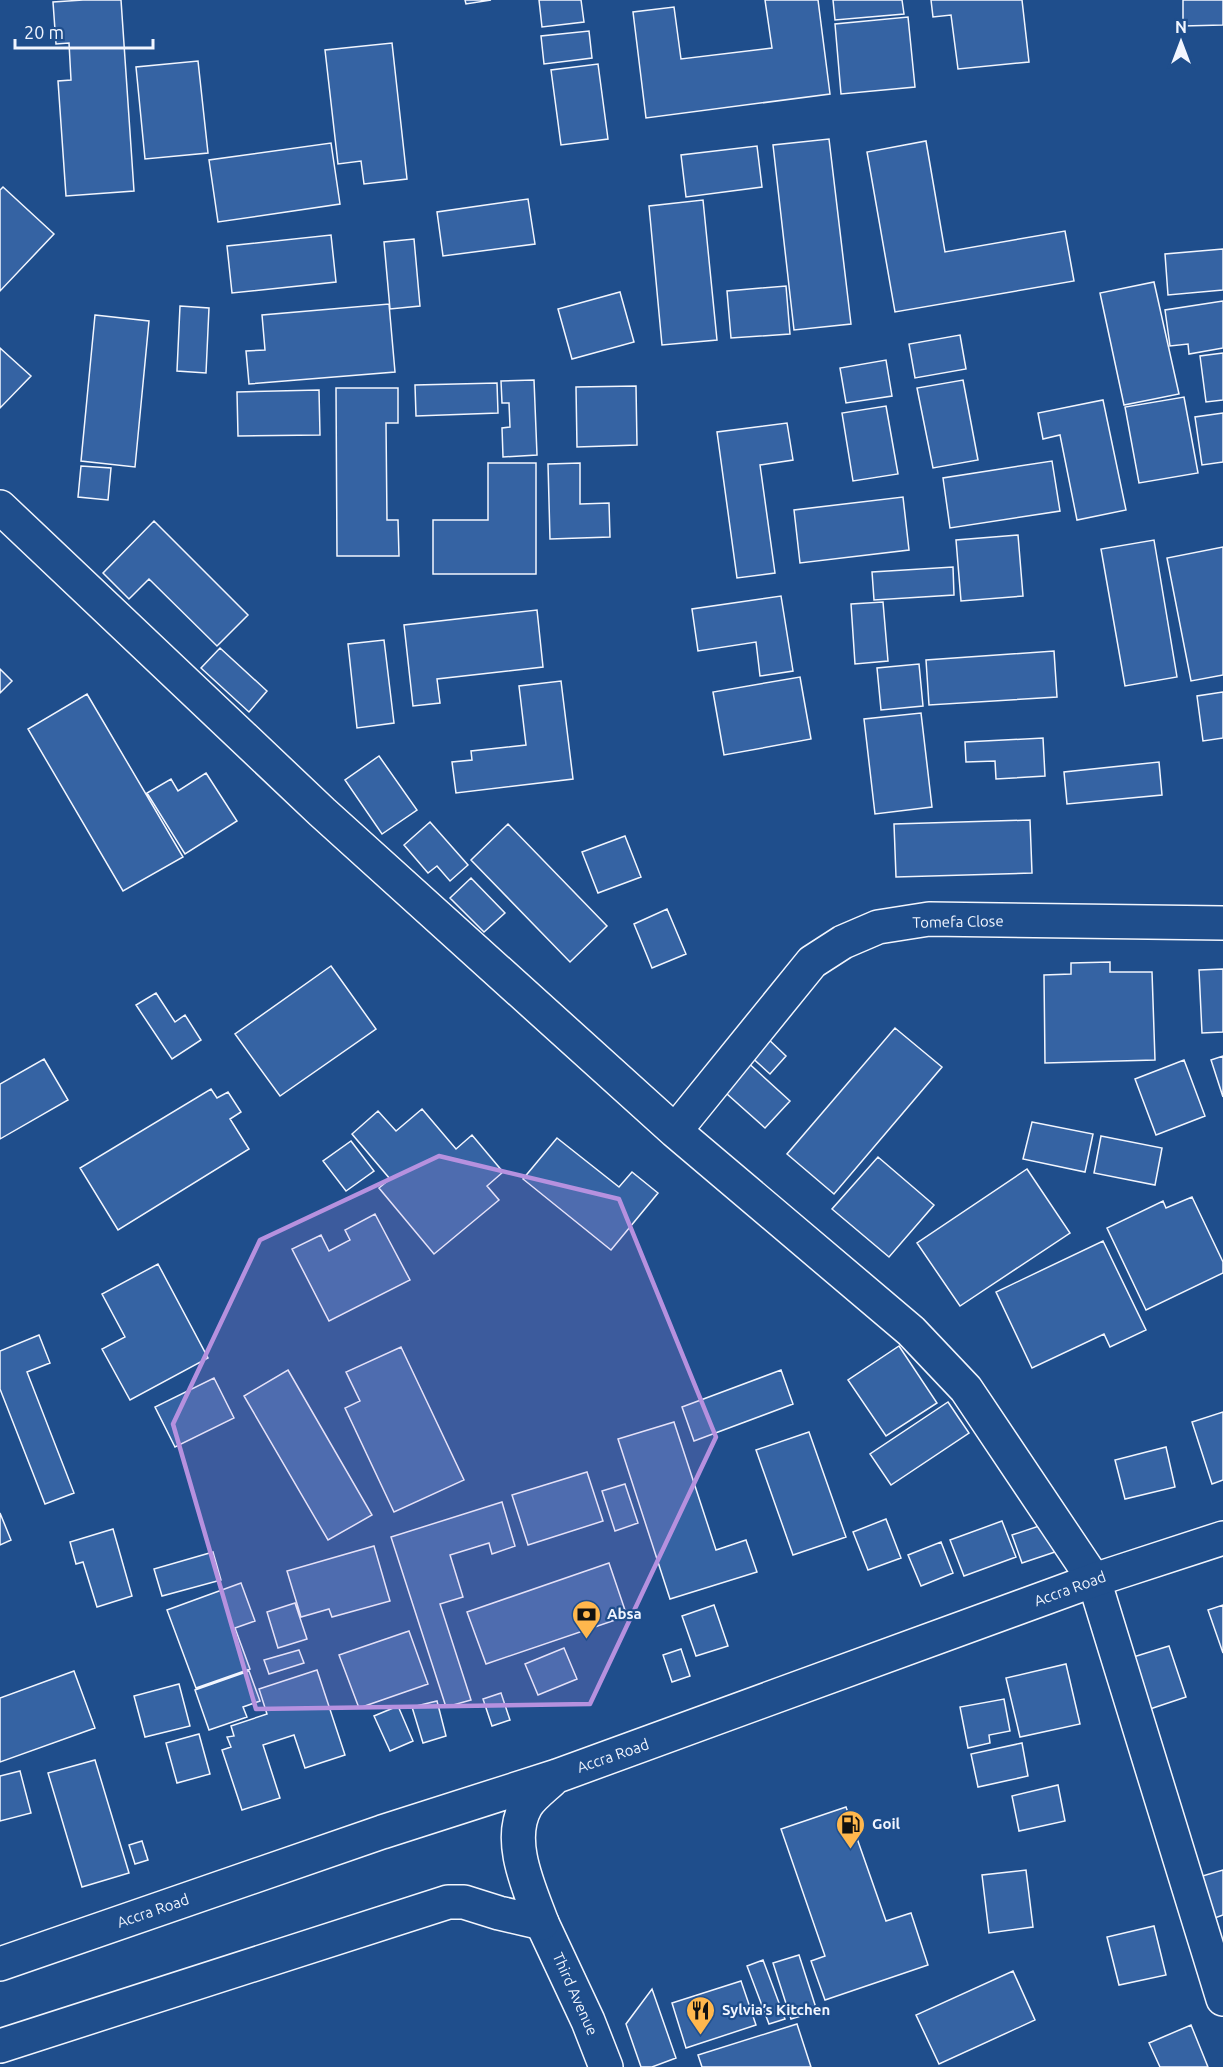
<svg xmlns="http://www.w3.org/2000/svg" width="1223" height="2067" font-family="Ubuntu,sans-serif">
<style>
.building{fill:#3563a3;stroke:#f2f6ff;stroke-width:1.5}
.lines{fill:none;stroke-linecap:round;stroke-linejoin:round}
.street-casing{stroke:#f2f6ff;stroke-width:36}
.primary-casing{stroke:#f2f6ff;stroke-width:36}
.street{stroke:#1f4e8c;stroke-width:33}
.primary{stroke:#1f4e8c;stroke-width:33}
.marked{fill:#b691df;fill-opacity:0.2;stroke:#b691df;stroke-width:4.5;stroke-linejoin:round}
.labels{text-anchor:middle;stroke-width:4.5;stroke-linejoin:round;paint-order:stroke}
.street-label{font-size:15px;fill:#f2f6ff;stroke:#1f4e8c}
.poi-label{font-size:15px;font-weight:bold;fill:#f2f6ff;stroke:#1f4e8c;text-anchor:start}
</style>
<rect width="100%" height="100%" fill="#1f4e8c"/>
<path class="building" d="M83,0H121L134,191L66,196L58,81L71,80L69,43L56,44L53,2Z
M465,0H491L466,4Z
M539,0H581L584,22L542,27Z
M765,0H818L830,94L646,118L633,12L674,7L681,59L772,48Z
M833,0H902L904,14L835,20Z
M931,0H1022L1029,62L958,69L951,15L933,17Z
M1183,0H1223V25L1183,26Z
M908,17L915,87L841,94L835,24Z
M589,31L592,58L544,64L541,36Z
M392,43L407,179L364,184L361,161L338,164L325,50Z
M198,61L208,153L145,159L136,67Z
M598,64L608,139L561,145L551,70Z
M829,139L851,324L794,330L773,145Z
M926,141L945,252L1065,231L1074,281L895,312L867,152Z
M331,143L340,204L218,222L209,160Z
M757,146L762,187L686,197L681,155Z
M3,187L54,234L0,291V190Z
M528,199L535,244L443,256L437,212Z
M703,200L717,340L662,345L649,206Z
M331,235L336,282L232,293L227,246Z
M414,239L420,306L390,309L384,242Z
M1223,249V290L1168,295L1165,254Z
M1154,282L1179,394L1124,405L1100,293Z
M786,286L790,334L731,338L727,291Z
M620,292L634,342L572,359L558,309Z
M1223,301V348L1189,354L1188,344L1170,346L1165,310Z
M389,304L395,372L249,384L246,351L265,350L262,315Z
M180,306L209,308L206,373L177,371Z
M95,315L149,321L135,467L81,461Z
M960,335L966,369L915,378L909,344Z
M0,348L31,376L0,408Z
M1223,353V400L1206,402L1200,356Z
M886,360L892,396L846,403L840,368Z
M534,380L537,455L503,457L502,428L510,427L509,403H502L501,381Z
M963,380L978,460L933,468L917,388Z
M497,383L498,413L416,416L415,385Z
M636,386L637,445L577,447L576,387Z
M336,388H398V423H386L387,520H398L399,556H337Z
M319,390L320,435L238,436L237,392Z
M1184,397L1198,473L1139,483L1125,407Z
M1103,400L1126,510L1077,520L1060,435L1043,439L1038,413Z
M886,406L898,474L853,481L842,413Z
M1223,413V462L1202,465L1195,417Z
M787,423L793,460L760,465L775,573L737,578L717,432Z
M1052,461L1060,511L950,528L943,478Z
M488,463H536V574H433V520H488Z
M580,463V504L609,503L610,537L550,539L548,464Z
M81,466L111,468L108,500L78,497Z
M903,497L909,550L800,563L794,510Z
M154,521L248,615L217,646L149,579L129,599L103,573Z
M1018,535L1023,596L961,601L956,540Z
M1154,540L1177,677L1125,686L1101,549Z
M1223,547V675L1191,681L1167,558Z
M953,567L954,595L874,600L872,572Z
M781,596L793,671L760,676L756,642L698,651L692,609Z
M883,602L888,661L855,664L851,604Z
M537,610L543,667L437,679L440,703L413,706L404,625Z
M384,640L394,723L357,728L348,644Z
M220,648L267,691L249,712L201,668Z
M1054,651L1057,697L929,705L926,660Z
M919,664L923,706L881,710L877,668Z
M0,669L12,681L0,693Z
M800,677L811,739L724,755L713,692Z
M561,681L573,779L456,793L452,762L472,760L471,751L526,745L519,686Z
M1223,692V738L1203,741L1197,696Z
M87,694L183,857L123,891L28,729Z
M921,713L932,807L875,814L864,719Z
M1043,738L1045,776L996,779L995,761L966,762L965,742Z
M379,756L417,810L382,834L345,780Z
M1159,762L1162,795L1067,804L1064,772Z
M206,773L237,821L185,854L147,793L171,779L178,791Z
M1030,820L1032,873L896,877L894,824Z
M430,822L468,865L450,881L437,866L428,873L404,845Z
M508,824L607,926L570,962L471,860Z
M625,836L641,877L598,893L582,852Z
M471,878L505,913L484,932L450,898Z
M667,909L686,954L652,968L634,924Z
M1110,962V972H1152L1155,1060L1045,1063L1044,975L1071,974V963Z
M331,966L376,1029L280,1096L235,1034Z
M1223,969V1032L1202,1033L1199,970Z
M156,993L175,1022L185,1015L201,1040L172,1059L136,1005Z
M895,1028L942,1067L834,1194L787,1154Z
M765,1036L786,1056L770,1074L748,1054Z
M1223,1056V1097L1211,1060Z
M44,1059L68,1100L0,1139V1084Z
M744,1059L790,1101L765,1128L718,1086Z
M1184,1060L1205,1116L1156,1135L1135,1079Z
M211,1089L217,1098L228,1092L241,1112L230,1119L249,1149L118,1230L80,1168Z
M422,1109L456,1149L472,1135L503,1172L487,1186L499,1200L434,1254L379,1188L390,1179L352,1134L378,1111L396,1131Z
M1032,1122L1093,1134L1085,1172L1023,1159Z
M1101,1136L1162,1148L1155,1185L1094,1173Z
M557,1138L619,1187L632,1172L658,1193L611,1250L523,1179Z
M351,1141L374,1171L346,1191L323,1161Z
M878,1157L934,1205L889,1257L832,1209Z
M1027,1169L1070,1233L960,1306L917,1243Z
M1192,1197L1223,1262V1273L1146,1310L1107,1228L1163,1201L1166,1208Z
M375,1214L410,1280L329,1321L292,1249L321,1235L329,1251L350,1240L345,1230Z
M1103,1241L1146,1330L1110,1347L1104,1334L1032,1368L996,1292Z
M158,1264L208,1358L130,1400L102,1349L125,1337L102,1294Z
M39,1335L50,1363L27,1372L74,1493L45,1504L0,1389V1351Z
M899,1346L937,1403L886,1436L848,1380Z
M401,1347L464,1480L394,1512L345,1408L360,1401L346,1372Z
M288,1370L372,1515L328,1540L244,1396Z
M781,1370L793,1404L694,1441L682,1407Z
M214,1378L234,1418L175,1447L155,1407Z
M948,1402L969,1433L891,1485L870,1454Z
M1223,1412V1480L1212,1484L1192,1422Z
M674,1422L716,1550L746,1540L757,1572L670,1599L618,1439Z
M809,1432L846,1537L793,1555L756,1450Z
M1166,1447L1175,1487L1125,1499L1115,1460Z
M587,1472L603,1521L528,1545L512,1495Z
M625,1484L638,1523L615,1531L602,1491Z
M502,1502L515,1546L492,1554L489,1543L450,1555L463,1597L440,1604L471,1700L446,1707L391,1537Z
M0,1513L11,1540L0,1545Z
M886,1519L901,1558L868,1570L853,1532Z
M1002,1521L1016,1557L964,1576L950,1540Z
M1045,1524L1055,1552L1022,1563L1012,1535Z
M113,1529L132,1596L97,1607L83,1562L76,1564L70,1542Z
M941,1542L953,1573L921,1586L908,1555Z
M374,1546L390,1601L332,1617L329,1609L301,1617L287,1571Z
M213,1552L221,1580L162,1596L154,1569Z
M609,1563L627,1616L486,1664L467,1612Z
M241,1583L255,1621L235,1628L250,1669L196,1688L167,1610Z
M295,1603L307,1639L278,1648L267,1612Z
M714,1605L728,1646L696,1656L682,1616Z
M1223,1605V1653L1208,1610Z
M409,1631L428,1684L359,1708L339,1655Z
M1169,1646L1186,1697L1147,1710L1130,1658Z
M564,1648L577,1679L538,1695L525,1664Z
M681,1649L690,1676L672,1682L663,1655Z
M299,1650L304,1663L269,1674L264,1660Z
M1066,1664L1080,1724L1020,1737L1006,1678Z
M317,1670L345,1755L305,1768L294,1735L263,1745L280,1798L242,1810L222,1750L231,1747L227,1737L234,1736L231,1726L267,1714L259,1689Z
M74,1671L95,1728L0,1762V1698Z
M249,1671L260,1701L243,1707L247,1717L209,1730L195,1690Z
M179,1684L190,1726L145,1737L134,1696Z
M501,1693L510,1720L492,1726L483,1699Z
M1004,1699L1010,1731L989,1735L990,1743L968,1748L960,1707Z
M437,1701L446,1736L423,1743L412,1707Z
M398,1706L413,1741L390,1751L374,1716Z
M199,1734L210,1774L177,1783L166,1743Z
M1022,1743L1028,1776L978,1787L971,1754Z
M95,1760L129,1873L82,1887L48,1773Z
M20,1771L31,1813L0,1821V1776Z
M1058,1785L1065,1821L1019,1831L1012,1796Z
M846,1807L886,1921L911,1913L928,1965L825,2000L811,1961L825,1956L781,1829Z
M142,1841L148,1860L135,1864L129,1845Z
M1026,1870L1033,1927L989,1933L982,1875Z
M1223,1870V1915L1212,1919L1199,1877Z
M1154,1926L1166,1975L1119,1985L1107,1937Z
M799,1955L817,2011L791,2019L773,1963Z
M763,1960L785,2019L769,2024L747,1966Z
M1013,1971L1035,2020L939,2064L916,2015Z
M741,1981L756,2025L686,2048L672,2003Z
M652,1989L676,2058L652,2067H641L626,2024Z
M797,2024L811,2067H702L698,2055Z
M1191,2025L1208,2067H1160L1149,2043Z"/>
<g class="lines">
<defs>
<path id="street" d="M0,507L322,812L675,1131L911,1331L966,1389L1094,1580L1223,1999
M675,1131L812,962L843,942L878,927L929,919L1223,923
M542,1923L588,2021L606,2067"/>
<path id="primary" d="M542,1923C530,1890 506,1841 526,1806C532,1796 546,1786 555,1777
M0,1964L382,1832L557,1776L1094,1580L1223,1538
M0,2046L448,1902H464L499,1913L542,1923"/>
</defs>
<use href="#street" class="street-casing"/>
<use href="#primary" class="primary-casing"/>
<use href="#street" class="street"/>
<use href="#primary" class="primary"/>
</g>
<path class="marked" d="M439,1156L619,1199L716,1437L590,1704L256,1709L173,1424L260,1240Z"/>
<defs>
<symbol id="bank-pin" viewBox="-11 -11 22 30"><path d="M0 17L-7.5 6A9.5 9.5 0 1 1 7.5 6Z" fill="#ffb74d" stroke="#1f4e8c"/><path d="M-6-4H6V4H-6ZM0-2.3a2.3 2.3 0 1 0 0 4.6a2.3 2.3 0 1 0 0-4.6Z" fill="#111"/></symbol>
<symbol id="fuel-pin" viewBox="-11 -11 22 30"><path d="M0 17L-7.5 6A9.5 9.5 0 1 1 7.5 6Z" fill="#ffb74d" stroke="#1f4e8c"/><path d="M-5.5-6h7V0h2V4h1.3V-2.5L3-4.5l.8-.8L6-3V5H2.5V1h-1V6h-7ZM-4.2-4.7v3.2H.2V-4.7Z" fill="#111"/></symbol>
<symbol id="restaurant-pin" viewBox="-11 -11 22 30"><path d="M0 17L-7.5 6A9.5 9.5 0 1 1 7.5 6Z" fill="#ffb74d" stroke="#1f4e8c"/><path d="M-5-6h1v4h1v-4h1v4h1v-4h1v5L-1.5 .5V6h-2V.5L-5-1ZM5-6V6H3V1.5H1.5Q1.5-4 5-6Z" fill="#111"/></symbol>
</defs>
<g fill-rule="evenodd">
<use href="#bank-pin" x="570" y="1598" width="33" height="45"/>
<use href="#fuel-pin" x="834" y="1808" width="33" height="45"/>
<use href="#restaurant-pin" x="684" y="1994" width="33" height="45"/>
</g>
<g class="labels">
<g class="street-label">
<text transform="translate(958 922) rotate(-1)" y="5">Tomefa Close</text>
<text transform="translate(1070 1589) rotate(-20)" y="5">Accra Road</text>
<text transform="translate(613 1756) rotate(-19)" y="5">Accra Road</text>
<text transform="translate(153 1911) rotate(-19)" y="5">Accra Road</text>
<text transform="translate(575 1994) rotate(66)" y="5">Third Avenue</text>
</g>
<g class="poi-label">
<text x="607" y="1619">Absa</text>
<text x="872" y="1829">Goil</text>
<text x="722" y="2015">Sylvia’s Kitchen</text>
</g>
</g>
<g transform="translate(1181 42)" stroke="#1f4e8c" stroke-width="4.5" paint-order="stroke">
<path d="M0-4.5L10 22L0 15L-10 22Z" fill="#f2f6ff"/>
<text y="-9" font-size="16" font-weight="bold" text-anchor="middle" fill="#f2f6ff">N</text>
</g>
<path d="M15 39v9h138v-9" fill="none" stroke="#f2f6ff" stroke-width="3"/>
<text x="24" y="39" font-size="18" fill="#f2f6ff" stroke="#1f4e8c" stroke-width="4.5" paint-order="stroke">20 m</text>
</svg>
